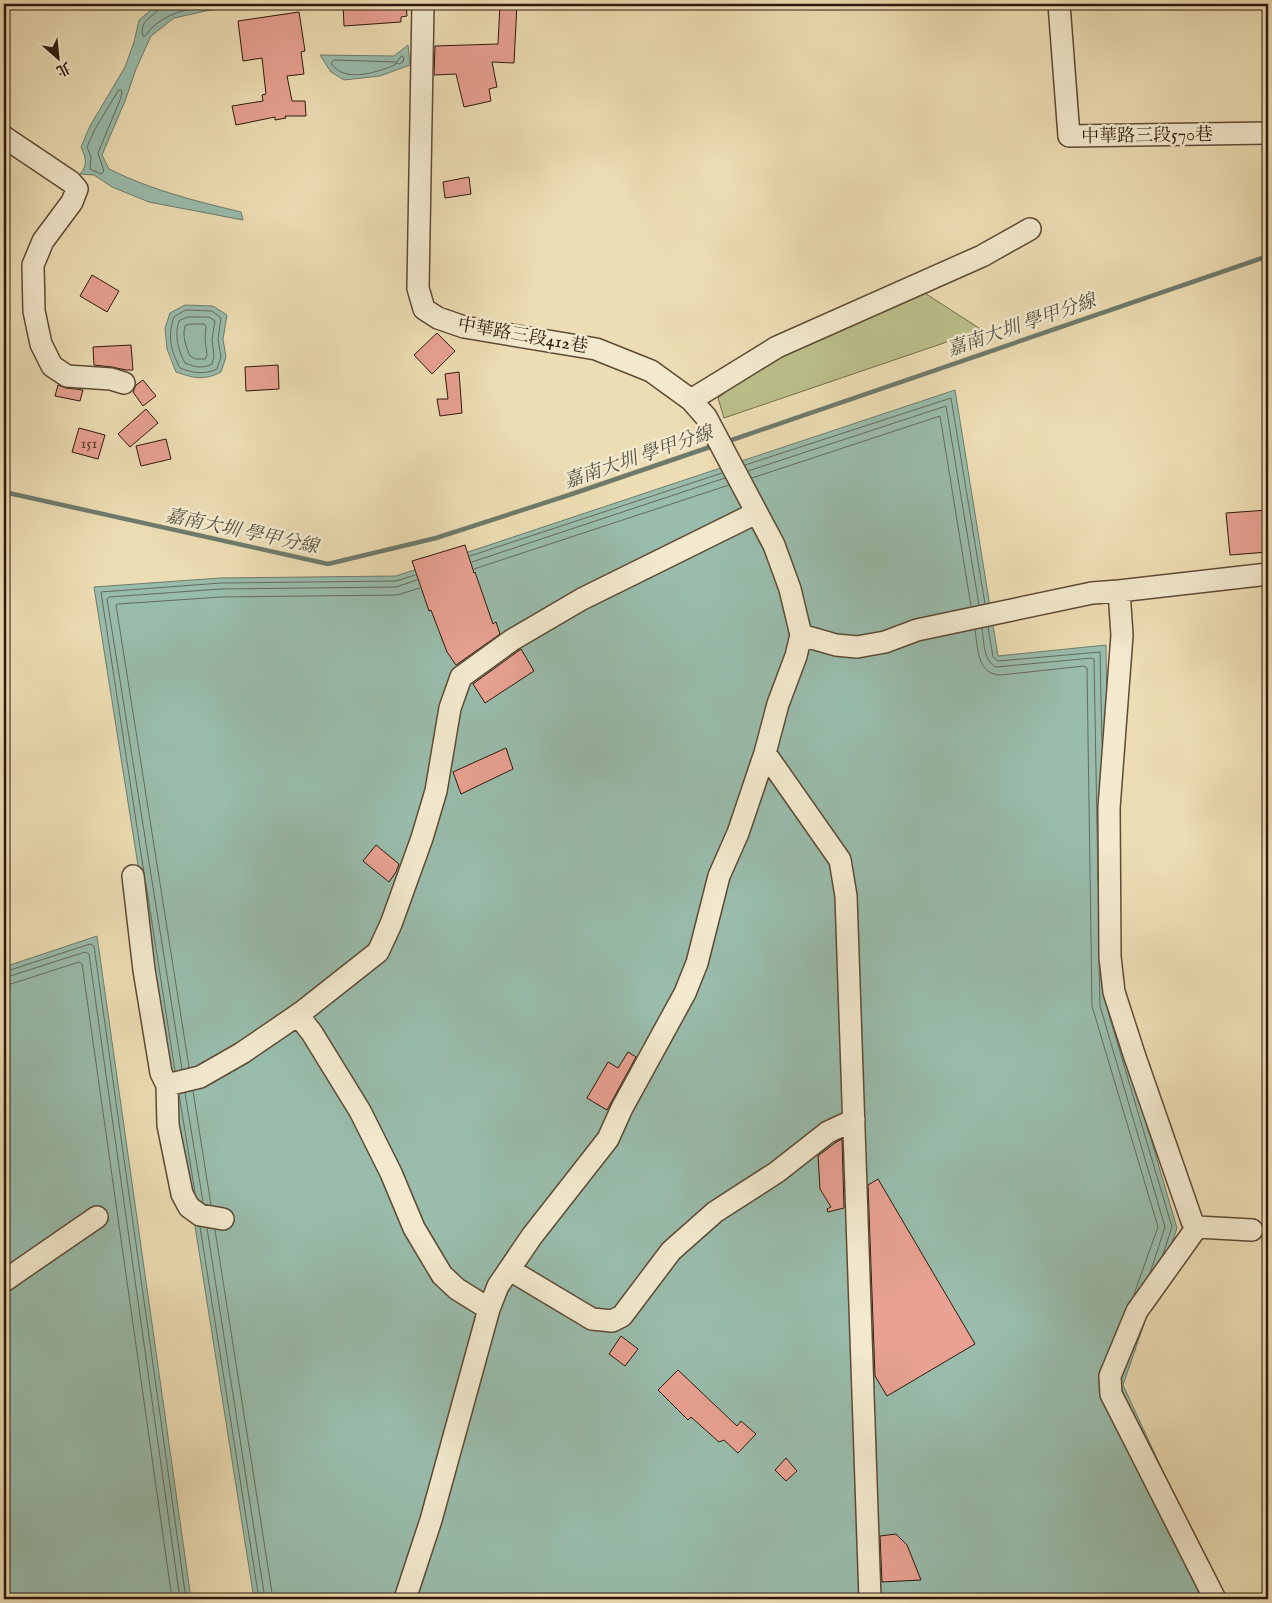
<svg xmlns="http://www.w3.org/2000/svg" width="1272" height="1603" font-family="'IM FELL English','Noto Serif TC',serif">
<style>
.green{fill:#bbc08b;stroke:#746c4b}
.water{fill:#99bcac;stroke:#6e7b6c}
.lines{fill:none;stroke-linecap:round;stroke-linejoin:round}
.shore{stroke:#646a5c;stroke-width:1}
.stream{stroke:#6e7b6c;stroke-width:4.5}
.building{fill:#e8a192;stroke:#2e190b}
.minor-casing{stroke:#5e4a35;stroke-width:24}
.minor{stroke:#f3e9ce;stroke-width:21}
.labels{text-anchor:middle;stroke-width:5;stroke-linejoin:round;paint-order:stroke}
.number-label{font-size:15px;fill:#5c3b2d}
.street-label{font-size:18px;fill:#2e190b;stroke:#f3e9ce}
.water-label{font-size:19px;font-style:italic;fill:#535243;stroke:#f3e9ce}
</style>
<rect width="100%" height="100%" fill="#edddb4"/>
<filter id="stains"><feTurbulence type="fractalNoise" baseFrequency=".004" numOctaves="4"/><feColorMatrix values="0 0 0 0 .2 0 0 0 0 .09 0 0 0 0 .02 0 0 0 .5 -.17"/></filter>
<radialGradient id="worn" r=".72"><stop offset=".6" stop-color="#630" stop-opacity="0"/><stop offset="1" stop-color="#630" stop-opacity=".3"/></radialGradient>
<path class="green" d="M923,292L982,330L724,418L718,398L798,335Z"/>
<path class="water" d="M158,4H255L239,8L210,10L174,18L151,36L136,69L125,101L102,155L109,169C151,190 195,201 241,212L243,220L149,202L112,187L94,175L80,174C88,165 86,158 81,147L90,126L125,67L134,42L139,20Z
M408,45L410,65L380,76L344,80L331,72L320,55L394,56Z
M185,305L213,306L227,315L223,339L226,357L221,372C203,381 194,378 176,372L167,349L165,328L170,313Z
M955,390L998,656L1106,645L1111,1003L1177,1228L1123,1385L1222,1599H254L94,587L220,578L396,576Z
M97,936L191,1599H4V967Z"/>
<g class="lines">
<path class="shore" d="M160,4C158,18 138,17 143,36H145C165,8 202,6 233,4
M402,56L404,58L403,62L399,64L396,63L395,65C377,72 344,84 331,63L334,60L396,62Z
M121,90L122,93L120,100L98,153L104,171L101,174L90,169L91,157L87,147L95,129L118,91Z
M186,310L212,311L221,318L218,339L221,357L217,369C204,375 193,373 180,368C171,351 167,336 174,317Z
M188,317H209L215,321L212,339L214,356L212,364C203,369 194,367 185,363C178,350 174,335 179,321Z
M190,324H204L206,326L205,339L207,355L205,359H196L190,356C186,347 182,336 185,326Z
M745,465L951,398L985,604
M748,471L946,406L979,605
M752,478L940,416L971,606
M470,556L722,473
M472,562L725,478
M474,569L729,485
M988,627L993,657L998,661L1100,652L1102,743
M982,628C984,641 983,661 996,667L1092,658L1094,659L1098,881
M975,630C978,648 977,675 1001,675L1084,666L1087,668L1092,1006L1158,1227L1134,1294
M144,873L101,592L221,583L396,581L415,575
M146,884L175,1071
M1099,963L1100,1006L1165,1227L1150,1273
M4,972L90,944L94,946L186,1599
M4,978L85,952L89,954L180,1599
M4,985L11,984L79,962L82,964L172,1599
M1107,1008L1172,1227L1163,1254
M189,1067L116,605L118,604L221,597L397,595L420,588
M182,1069L107,599L109,597L221,589L396,587L417,580
M193,1091L211,1205
M185,1093L203,1202
M179,1094L195,1193
M200,1227L259,1599
M207,1228L265,1599
M215,1230L273,1599"/>
<path class="stream" d="M726,442L1268,256
M4,492L328,564L436,538L569,495L713,446"/>
</g>
<path class="building" d="M343,4H406L407,16L401,17V22L344,26Z
M500,4H517L514,63L492,62L497,87L489,89L491,101L464,107L456,74L434,75L435,46L498,44Z
M299,12L305,51L301,52L304,74L287,76L292,101H305L306,116H285L286,118L275,120V117L236,125L232,106L263,101L262,95L266,94L262,58L243,61L238,21Z
M469,177L471,194L445,198L443,182Z
M92,275L119,291L107,312L80,296Z
M437,333L455,351L432,374L414,355Z
M131,345L133,370H126L112,367L94,365L93,347Z
M278,365L279,389L246,391L245,367Z
M459,372L462,413L440,416L437,399H448L445,374Z
M143,380L156,396L143,406L133,392L136,385Z
M58,385L66,388L83,390L80,401L55,396Z
M146,409L158,423L130,447L118,434Z
M79,428L105,435L98,459L72,452Z
M166,439L171,459L141,466L136,446Z
M1268,510V552L1230,555L1226,513Z
M465,545L474,573L475,572L493,624L496,622L500,634L456,665L447,652L431,610L429,611L412,561Z
M521,649L534,671L485,703L473,684Z
M506,748L513,769L461,794L453,772Z
M376,845L399,864L396,872L389,882L363,861Z
M628,1052L636,1057L607,1110L587,1098L608,1062L618,1068Z
M842,1139L844,1208L828,1212L827,1209L831,1207L820,1189L818,1156L835,1143Z
M878,1179L975,1344L887,1396L875,1376L868,1185Z
M621,1336L638,1349L625,1366L609,1354Z
M678,1370L737,1426L741,1421L756,1434L738,1453L724,1440L719,1442L691,1417L688,1420L658,1390Z
M786,1458L797,1471L786,1481L775,1470Z
M896,1534L907,1545L921,1580L882,1582L880,1536Z"/>
<g class="lines">
<defs>
<path id="minor" d="M1059,4L1069,136L1268,133
M4,137L71,182L77,189L72,202L43,241L33,265L34,311L41,344L52,366L67,376L111,379L124,383
M691,400L777,347L982,256L1030,229
M801,635L836,645L857,647L885,642L917,630L1007,611L1092,593L1119,591
M765,753L840,860L846,896L870,1599
M133,876L144,970L161,1073L167,1085L168,1125L182,1194L189,1207L200,1215L223,1219
M298,1015L312,1033L360,1111L391,1173L414,1228L442,1275L457,1289L489,1309
M167,1085L200,1077L242,1053L302,1012L378,952L391,924L422,838L436,791L450,708L461,677L512,640L582,599L756,513
M1197,1227L1137,1311L1110,1376L1111,1394L1215,1599
M1252,1230L1197,1227L1192,1221L1134,1054L1114,992L1110,957L1109,808L1122,635L1119,591L1268,574
M510,1270L592,1319L612,1321L622,1316L671,1251L715,1212L777,1172L828,1132L854,1120
M4,1281L97,1217
M405,1599L431,1520L489,1309L498,1286L532,1236L608,1139L622,1108L685,993L697,963L719,876L738,833L765,753L778,704L796,656L801,635L790,589L774,545L706,417L691,400L651,371L596,349L464,327L438,318L424,309L418,288L423,4"/>
</defs>
<use href="#minor" class="minor-casing"/>
<use href="#minor" class="minor"/>
</g>
<g class="labels">
<g class="number-label">
<text x="89" y="448">151</text>
</g>
<g class="street-label">
<text transform="translate(1147 135) rotate(-1)" y="6">中華路三段570巷</text>
<text transform="translate(523 335) rotate(10)" y="6">中華路三段412巷</text>
</g>
<g class="water-label">
<text transform="translate(1021 324) rotate(-19)" y="7">嘉南大圳 學甲分線</text>
<text transform="translate(638 456) rotate(-19)" y="7">嘉南大圳 學甲分線</text>
<text transform="translate(242 530) rotate(12)" y="7">嘉南大圳 學甲分線</text>
</g>
</g>
<rect width="1272" height="1603" fill="none" stroke="#edddb4" stroke-width="20"/>
<rect x="5" y="5" width="1262" height="1593" fill="none" stroke="#2e190b" stroke-width="2.5"/>
<rect x="10" y="10" width="1252" height="1583" fill="none" stroke="#2e190b"/>
<g transform="translate(58 58) rotate(153)" stroke="#f3e9ce" stroke-width="4" paint-order="stroke">
<path d="M0-4L9 19L0 12L-9 19Z" fill="#2e190b"/>
<text y="-8" font-size="14" font-weight="bold" text-anchor="middle" fill="#2e190b">北</text>
</g>
<rect width="100%" height="100%" filter="url(#stains)"/>
<rect width="100%" height="100%" fill="url(#worn)"/>
</svg>
